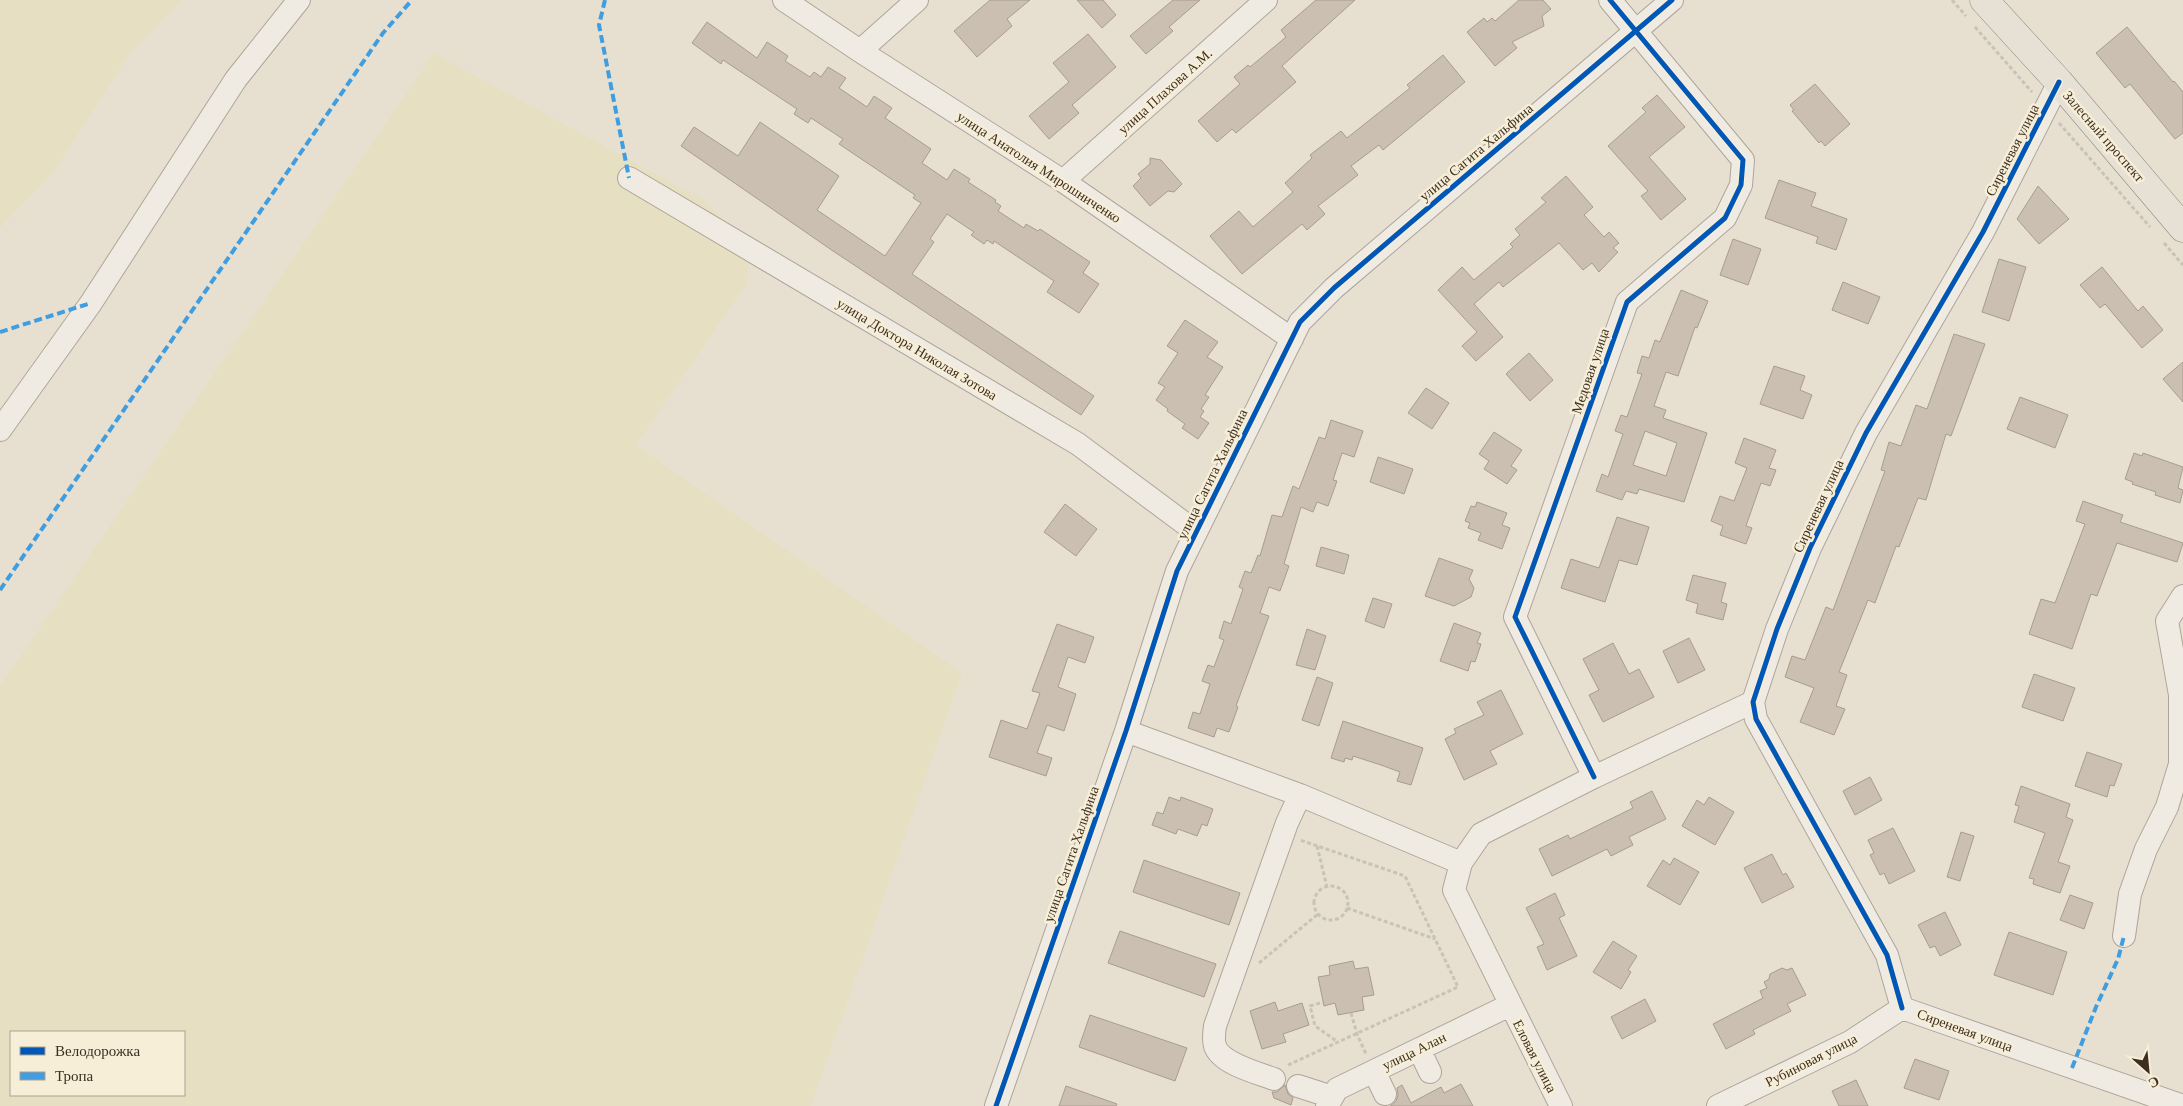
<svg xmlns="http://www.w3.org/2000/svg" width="2183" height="1106" font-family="Georgia,serif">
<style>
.farmland{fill:#e6dfc2;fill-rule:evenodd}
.building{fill:#cbbfb2;stroke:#a89c90;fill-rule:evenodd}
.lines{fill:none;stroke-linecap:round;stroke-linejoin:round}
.minor-casing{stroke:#ada599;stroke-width:24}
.major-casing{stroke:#928b80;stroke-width:29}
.path{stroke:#c8c2b9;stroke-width:3;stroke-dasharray:4 2.5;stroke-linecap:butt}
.minor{stroke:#efebe3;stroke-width:22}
.major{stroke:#e6e1d4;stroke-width:28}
.quiet{stroke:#3f9de0;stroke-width:4;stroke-dasharray:8 4;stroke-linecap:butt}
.cycleway-casing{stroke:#f7eed8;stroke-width:8}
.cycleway{stroke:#0057b8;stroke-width:5}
.labels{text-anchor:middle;stroke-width:5;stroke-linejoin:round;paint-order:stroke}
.street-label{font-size:14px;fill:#3d2e20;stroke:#f7eed8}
</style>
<rect width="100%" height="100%" fill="#e7e0d1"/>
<path class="farmland" d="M0,0H182L130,53L54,171L0,228Z
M434,53L705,201L736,234L749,264L747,283L636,445L962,673L811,1106H0V686ZM11,1032H184V1095H11Z"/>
<path class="building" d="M990,0H1030L1007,19L1012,26L977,57L954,31Z
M1077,0H1103L1116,15L1102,28Z
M1173,0H1200L1169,27L1173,31L1146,54L1130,36Z
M1316,0H1355L1282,66L1296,82L1236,133L1232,129L1217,142L1198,121L1240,84L1234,77L1248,65L1250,67L1286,37L1281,30Z
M1519,0H1543L1551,9L1542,16L1544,26L1512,42L1517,48L1495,66L1467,32L1484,18L1487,22L1492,18L1495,21Z
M707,22L757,58L767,42L788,56L785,61L810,77L814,72L821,77L828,67L846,78L839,88L867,107L874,96L892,108L885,118L931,149L922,163L947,180L954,169L970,179L968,182L996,200L995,202L1001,206L998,211L1024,228L1026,224L1038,231L1040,229L1090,262L1083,273L1099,284L1079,313L1047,292L1054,281L994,241L993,244L987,240L984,244L971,235L974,232L947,214L930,239L934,242L912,274L1094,396L1081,415L833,251L681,146L694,127L738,156L760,122L839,176L817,210L885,256L921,203L913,198L915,195L839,144L843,139L811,118L808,123L794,114L797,109L723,60L721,64L692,43Z
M2127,27L2173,82L2174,81L2183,92V133L2175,139L2130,84L2125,88L2096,53Z
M1088,34L1116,67L1072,105L1079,113L1049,139L1029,116L1069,82L1053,63Z
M1443,55L1465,82L1383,150L1379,145L1351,166L1358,175L1318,206L1325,214L1307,230L1302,224L1242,274L1210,236L1239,211L1253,227L1293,192L1285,183L1312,158L1310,155L1341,131L1347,138L1410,88L1407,85Z
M1815,84L1850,124L1825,146L1821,141L1819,143L1792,111L1794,110L1790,105Z
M1657,95L1685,127L1649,157L1686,199L1661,220L1641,196L1648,191L1608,146L1646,112L1642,108Z
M1150,158L1161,160L1182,184L1174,192L1168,191L1150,206L1133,186L1141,178L1138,174L1150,164Z
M1566,176L1593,207L1584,215L1604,237L1609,232L1619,243L1613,248L1618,252L1599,272L1592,263L1583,270L1559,243L1503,287L1499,282L1474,304L1503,337L1476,361L1462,346L1477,332L1438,290L1462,267L1474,280L1513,247L1510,244L1520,235L1515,229L1546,202L1541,198Z
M1779,180L1816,193L1811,206L1847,219L1836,250L1816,243L1818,237L1765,218Z
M2038,186L2069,219L2039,244L2017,219Z
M1733,239L1761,249L1748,285L1720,275Z
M1999,259L2026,267L2009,321L1982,312Z
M2102,267L2138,311L2143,306L2163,330L2142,348L2105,304L2100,308L2080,285Z
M1843,282L1880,297L1868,324L1832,310Z
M1681,290L1708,301L1697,328L1695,327L1678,376L1666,372L1654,406L1666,410L1663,418L1707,433L1684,502L1639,489L1637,494L1626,491L1622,500L1596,491L1602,474L1608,477L1623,434L1615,431L1621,415L1627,417L1642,374L1637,373L1642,356L1649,358L1655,340L1660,342ZM1645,431L1677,443L1666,476L1633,465Z
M1185,320L1218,342L1207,357L1223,367L1205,395L1209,397L1201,409L1204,411L1200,417L1209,423L1198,439L1182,428L1185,424L1167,411L1168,409L1156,400L1165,387L1158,383L1178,353L1167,346Z
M1954,334L1985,344L1951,436L1946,434L1926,500L1918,498L1899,547L1896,546L1875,603L1868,600L1839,672L1847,675L1836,706L1845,709L1834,735L1800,722L1814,688L1785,677L1792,656L1805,660L1826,607L1833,610L1885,471L1881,470L1889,442L1901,446L1916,405L1927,409Z
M1529,353L1553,380L1530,401L1506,374Z
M2183,362V402L2163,379Z
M1774,366L1805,376L1800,390L1812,395L1803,419L1760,404Z
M1426,388L1449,403L1432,429L1408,413Z
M2020,397L2068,415L2055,448L2007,429Z
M1331,420L1363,431L1354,457L1342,453L1333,480L1337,481L1328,506L1317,502L1313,512L1301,507L1284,564L1289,566L1280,591L1269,587L1260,613L1269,616L1236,706L1238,707L1229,732L1217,728L1214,737L1188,728L1193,712L1200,714L1210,684L1202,681L1208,665L1214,667L1224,640L1219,638L1224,621L1231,624L1243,589L1239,587L1245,571L1251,573L1258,555L1260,556L1272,515L1282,517L1293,486L1299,489L1319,437L1325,439Z
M1494,432L1522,450L1511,466L1517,470L1507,484L1484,469L1489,461L1479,454Z
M1744,438L1776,450L1769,468L1776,470L1770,486L1761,483L1746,526L1752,528L1746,544L1720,535L1723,526L1711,521L1720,496L1734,501L1747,468L1735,463Z
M2134,453L2142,456L2143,453L2183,467L2178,488L2183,490L2180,503L2155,495L2156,492L2132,484L2133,482L2125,479Z
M1378,457L1413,469L1404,494L1370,482Z
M2083,501L2123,515L2120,522L2183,543L2177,562L2117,543L2097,596L2091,594L2072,649L2029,634L2041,599L2055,603L2085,524L2076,521Z
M1477,502L1507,513L1502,525L1510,528L1502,549L1478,540L1481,533L1468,528L1470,523L1465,521L1471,506L1475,507Z
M1065,504L1097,529L1076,556L1044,532Z
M1617,517L1649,527L1637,565L1619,560L1605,602L1561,588L1571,559L1599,568Z
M1321,547L1349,555L1344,574L1316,566Z
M1439,558L1473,570L1469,579L1474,588L1471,597L1454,606L1425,596Z
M1693,575L1726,583L1721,602L1727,604L1723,620L1696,613L1698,604L1686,600Z
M1373,598L1392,604L1384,628L1365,621Z
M1454,623L1481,633L1477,643L1481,644L1475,662L1471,661L1468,671L1440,661Z
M1057,624L1094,637L1085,663L1068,657L1058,687L1076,694L1064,731L1047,725L1037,753L1052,758L1046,776L989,757L1001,720L1027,729L1040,693L1032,691Z
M1307,629L1326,636L1315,670L1296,665Z
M1689,638L1705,670L1678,683L1663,651Z
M1613,643L1629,674L1639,669L1654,697L1603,722L1589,695L1599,690L1583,659Z
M2034,674L2075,688L2063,721L2022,707Z
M1317,677L1333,683L1319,726L1302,720Z
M1501,690L1523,734L1490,751L1497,764L1464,780L1445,739L1456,733L1454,729L1484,715L1477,702Z
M1343,721L1423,748L1411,785L1397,781L1400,772L1381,765L1353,756L1352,760L1345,758L1344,762L1331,758Z
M2087,752L2122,764L2114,786L2110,785L2107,797L2075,786Z
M1870,777L1882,800L1855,815L1843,791Z
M2021,786L2070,804L2066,817L2073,820L2058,862L2070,866L2060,893L2033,884L2034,879L2029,878L2045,833L2014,822L2019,806L2015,805Z
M1652,791L1666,819L1629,837L1633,845L1611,856L1607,849L1552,876L1539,849L1568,835L1570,839L1633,808L1630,802Z
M1169,797L1180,801L1181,797L1213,809L1207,826L1202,824L1197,836L1178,829L1176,834L1152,825L1157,812L1163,814Z
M1709,797L1734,812L1715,845L1682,826L1697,800L1704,805Z
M1893,828L1915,871L1889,884L1884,873L1880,875L1870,855L1874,853L1868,840Z
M1961,832L1974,836L1960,881L1947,877Z
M1772,854L1783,875L1786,873L1794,887L1762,903L1744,868Z
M1674,858L1699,872L1680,905L1647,886L1663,860L1670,865Z
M1144,860L1240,893L1229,925L1133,892Z
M1555,893L1565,915L1559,918L1577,956L1547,970L1537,947L1544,944L1526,908Z
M2070,895L2093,903L2084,929L2060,920Z
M1945,912L1961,945L1940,956L1935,946L1930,948L1918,925Z
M1120,931L1216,964L1204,997L1108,963Z
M2009,932L2067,952L2053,995L1994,975Z
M1613,941L1637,956L1628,970L1631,972L1621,989L1593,972Z
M1353,961L1355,969L1368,967L1374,995L1362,997L1364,1010L1338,1015L1335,1003L1324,1006L1318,977L1330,975L1329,966Z
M1782,968L1787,970L1792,968L1806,995L1787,1004L1791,1011L1753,1030L1755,1034L1726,1049L1713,1024L1763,998L1760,991L1767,988L1764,982L1769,979L1770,974Z
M1645,999L1656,1021L1622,1039L1611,1017Z
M1275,1002L1278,1011L1302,1003L1309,1025L1283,1034L1286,1042L1262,1049L1250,1011Z
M1090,1015L1187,1048L1175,1081L1079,1047Z
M1915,1059L1949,1071L1939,1100L1904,1088Z
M1856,1080L1868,1106H1839L1832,1091Z
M1461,1084L1473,1106H1390L1396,1101L1398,1095L1397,1088L1402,1085L1411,1103L1441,1087L1444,1093Z
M1285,1085L1288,1094L1293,1098L1291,1105L1274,1098L1272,1092H1277Z
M1066,1086L1117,1104L1116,1106H1059Z"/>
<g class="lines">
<defs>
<path id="minor" d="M784,0L860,51L1063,181L1292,339
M860,51L917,0
M629,178L1078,444L1196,532
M1063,181L1266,0
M0,430L91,303L236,79L299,0
M1126,731L1300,795L1461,863
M1594,777L1515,617L1627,302L1725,218L1741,185L1743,160L1610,0
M2124,936L2130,894L2146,849L2167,807L2180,764V695L2167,621L2183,596
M1902,1008L1887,955L1756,719L1753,702L1777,629L1810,548L1866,433L1983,232L2059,82
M1902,1008L2183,1106
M1419,1049L1430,1072
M1374,1071L1385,1094
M1274,1079C1258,1073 1221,1064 1215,1046C1213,1040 1214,1033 1215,1026L1287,823L1300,795
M1298,1086L1332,1097
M996,1106L1126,731L1177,571L1300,322L1334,288L1672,0
M1327,1106L1337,1089L1510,1005
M1561,1106L1454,890L1461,863L1481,834L1594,777L1753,702
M1718,1106L1850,1042L1902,1008"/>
<path id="major" d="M1984,0L2059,82L2183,228"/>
</defs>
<use href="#minor" class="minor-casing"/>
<use href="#major" class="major-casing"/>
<path class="path" d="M1952,0L1966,16
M1975,27L2032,92
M2059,123L2150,227
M2164,243L2183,265
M1317,846L1327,887
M1314 903a17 17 0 1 1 34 0a17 17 0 1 1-34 0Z
M1347,908L1435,939
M1259,963L1318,914
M1320,1003L1310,1006L1315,1026L1338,1042
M1351,1013L1357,1034L1366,1054
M1288,1065L1458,987L1405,876L1300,840"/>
<use href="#minor" class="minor"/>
<use href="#major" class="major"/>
<path class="quiet" d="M605,0L599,25L629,178
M0,332L91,303
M0,590L383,33L412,0
M2072,1068L2096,1007L2118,959L2124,936"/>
<defs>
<path id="cycleway" d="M1594,777L1515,617L1627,302L1725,218L1741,185L1743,160L1610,0
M1902,1008L1887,955L1756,719L1753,702L1777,629L1810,548L1866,433L1983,232L2059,82
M996,1106L1126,731L1177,571L1300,322L1334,288L1672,0"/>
</defs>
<use href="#cycleway" class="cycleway-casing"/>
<use href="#cycleway" class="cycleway"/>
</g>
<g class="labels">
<g class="street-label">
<text transform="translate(1165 91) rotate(-42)" y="5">улица Плахова А.М.</text>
<text transform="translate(2104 136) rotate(49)" y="5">Залесный проспект</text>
<text transform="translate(2012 150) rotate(-63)" y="5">Сиреневая улица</text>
<text transform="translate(1476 152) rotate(-40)" y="5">улица Сагита Хальфина</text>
<text transform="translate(1039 167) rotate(33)" y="5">улица Анатолия Мирошниченко</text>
<text transform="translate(917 349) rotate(31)" y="5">улица Доктора Николая Зотова</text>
<text transform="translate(1590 371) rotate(-71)" y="5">Медовая улица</text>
<text transform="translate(1212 474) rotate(-64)" y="5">улица Сагита Хальфина</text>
<text transform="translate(1818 506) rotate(-65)" y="5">Сиреневая улица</text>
<text transform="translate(1071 854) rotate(-71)" y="5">улица Сагита Хальфина</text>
<text transform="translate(1965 1030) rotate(20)" y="5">Сиреневая улица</text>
<text transform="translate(1414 1051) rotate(-26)" y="5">улица Алан</text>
<text transform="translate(1535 1056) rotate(63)" y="5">Еловая улица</text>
<text transform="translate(1811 1060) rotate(-27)" y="5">Рубиновая улица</text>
</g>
</g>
<rect x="10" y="1031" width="175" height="65" fill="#f7eed8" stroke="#ada18e"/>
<rect x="20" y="1047" width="25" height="8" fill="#0057b8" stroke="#ada18e"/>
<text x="55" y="1056" font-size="15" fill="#3d2e20">Велодорожка</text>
<rect x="20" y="1072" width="25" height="8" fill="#3f9de0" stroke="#ada18e"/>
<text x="55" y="1081" font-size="15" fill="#3d2e20">Тропа</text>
<g transform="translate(2148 1071) rotate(153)" stroke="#f7eed8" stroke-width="4" paint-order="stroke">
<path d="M0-4L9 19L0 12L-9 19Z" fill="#3d2e20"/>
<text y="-8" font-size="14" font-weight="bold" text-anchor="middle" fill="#3d2e20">С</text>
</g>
</svg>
